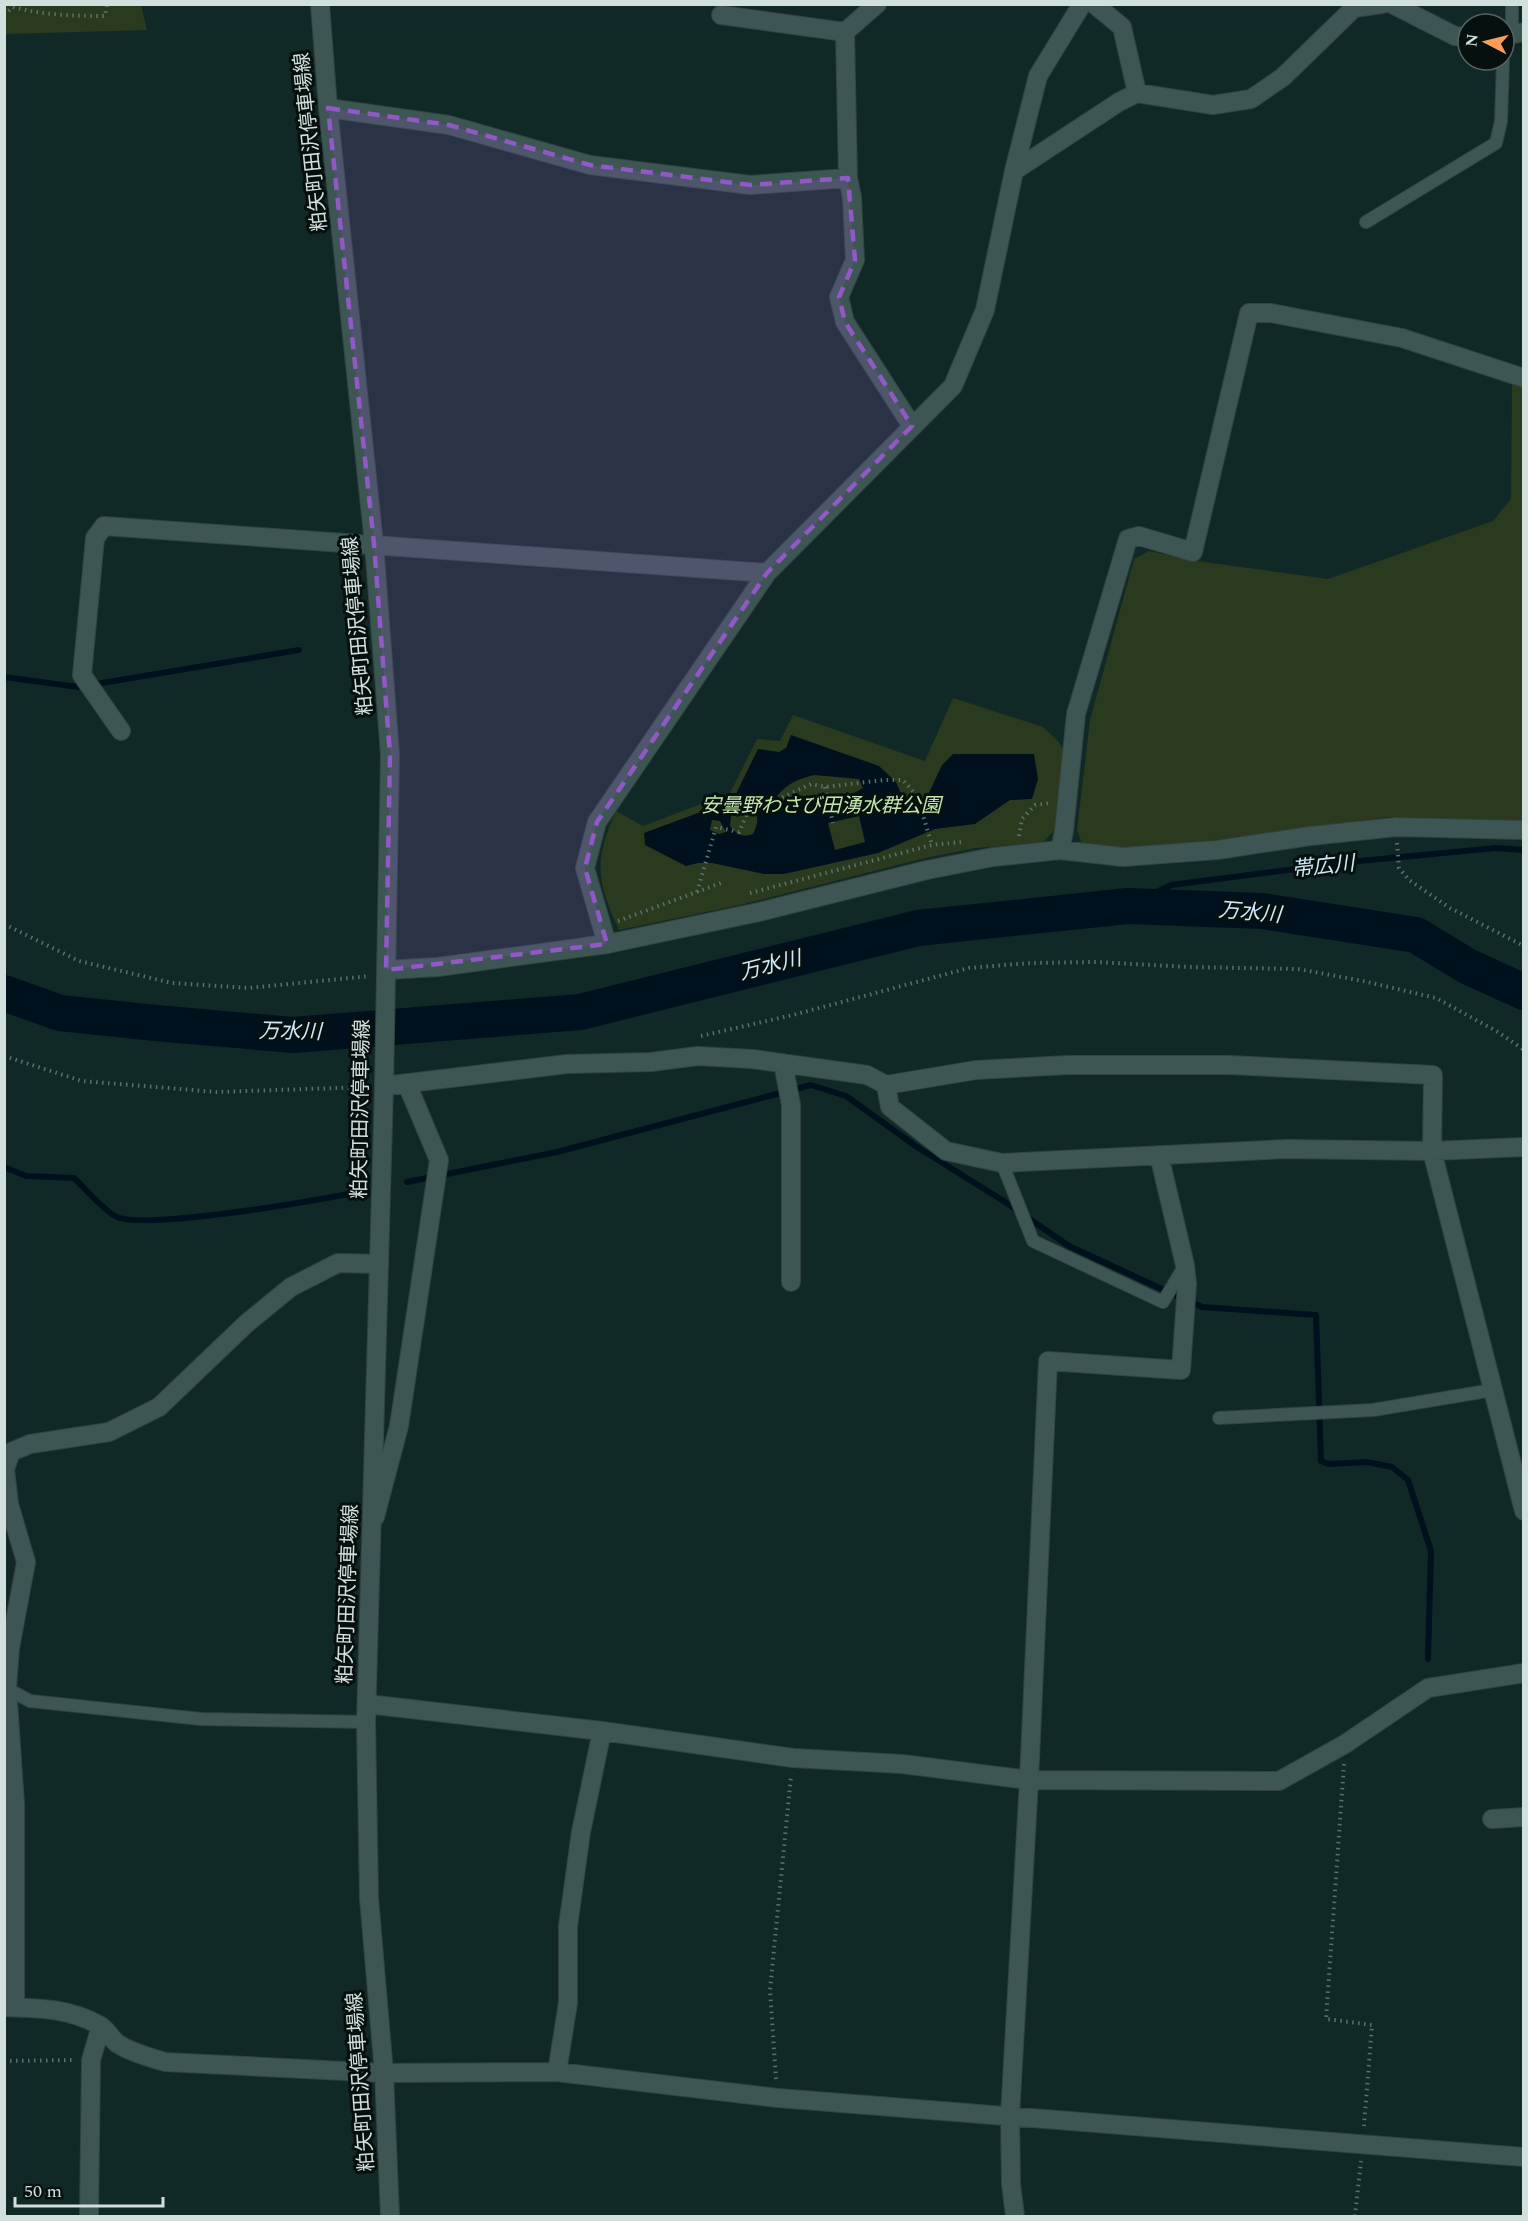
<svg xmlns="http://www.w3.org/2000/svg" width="1528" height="2221" font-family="Spectral,'Noto Sans JP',serif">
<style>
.green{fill:#2a3a1f}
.water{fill:#00111d;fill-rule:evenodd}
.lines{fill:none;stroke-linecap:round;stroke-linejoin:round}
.stream{stroke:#00111d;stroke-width:6}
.river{stroke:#00111d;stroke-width:36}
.service-casing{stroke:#324340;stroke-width:14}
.minor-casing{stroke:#324340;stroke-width:20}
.tertiary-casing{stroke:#324340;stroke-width:20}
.secondary-casing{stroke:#324340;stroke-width:20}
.path{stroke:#5b706d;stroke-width:4;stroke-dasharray:1.5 4.5;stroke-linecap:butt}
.service{stroke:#3d5653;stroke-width:12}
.minor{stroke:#3d5653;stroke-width:18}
.tertiary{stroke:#3d5653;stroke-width:18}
.secondary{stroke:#3d5653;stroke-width:18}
.marked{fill:#9159c6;fill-opacity:0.2;stroke:#9159c6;stroke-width:4.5;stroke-dasharray:12 8;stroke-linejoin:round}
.labels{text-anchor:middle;stroke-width:6;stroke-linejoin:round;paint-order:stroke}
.street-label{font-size:20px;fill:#d2e0dd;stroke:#06100e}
.park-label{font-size:20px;font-style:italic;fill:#c3e8ab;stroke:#06100e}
.water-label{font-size:21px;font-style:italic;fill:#cfe9fa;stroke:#06100e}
</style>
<rect width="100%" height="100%" fill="#112926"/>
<path class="green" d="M5,4L141,5L147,30L8,34L5,37Z
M1512,381L1523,385V821L1389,817L1199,842L1133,847H1087L1081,841L1077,830L1090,720L1134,559L1149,551L1197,561L1328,579L1493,521L1511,499Z
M953,698L1043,727L1059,742L1064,752L1058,820L1053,832L1043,842L976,848L925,858L740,905L619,930C596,881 594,860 616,811L643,826L730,793L757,739L780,741L793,715L925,761Z"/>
<path class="water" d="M791,735L879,766L896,782L904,800L914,807L926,799L942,765L953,754H1034L1038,779L1032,799L1010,800L975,824L935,829L878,853L784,874H764L712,863H698L686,866L645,845L644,833L733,800L758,749L779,752L786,748ZM814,775L859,779L863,788C835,805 812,799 782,803L777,796C788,783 798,779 814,775ZM747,805C760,812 759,822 753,834C742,838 738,835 730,826L731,817L736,808ZM859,816L865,842L835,850L828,823ZM712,820L720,821L726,832L719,834L710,830Z"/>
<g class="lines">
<path class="stream" d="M4,677L78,687L299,650
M1128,906L1171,885L1349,862L1496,848L1524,850
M4,1167L26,1176L74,1178C86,1189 101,1208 115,1216C140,1231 312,1201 349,1194
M407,1182L557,1152L811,1085L846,1096L917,1147L1002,1200L1069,1246L1162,1289L1202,1307L1316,1315L1321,1461L1329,1464L1367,1462L1392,1467L1408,1480L1431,1551L1428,1659"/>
<path class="river" d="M4,993L60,1013L156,1023L293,1035L580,1012L918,928L1128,906L1262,911L1416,935L1467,966L1524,992"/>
<defs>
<path id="service" d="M1512,34V4
M1366,222L1496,143L1501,121L1503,60
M1002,1163L1033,1241L1163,1302L1185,1265
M1219,1418L1373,1410L1493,1390
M4,1687L30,1701L201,1719L366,1722"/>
<path id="minor" d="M877,4L845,32L848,178L852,197L855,260L839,297L845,322L912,426
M1094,4L1122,27L1137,93
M1392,4L1455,36L1468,37
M721,15L845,32
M1504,36L1524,32
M328,108L449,125L590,165L750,185L848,178
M1014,171L1119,102L1137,93L1213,105L1251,99L1283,77L1354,8L1382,4
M1524,378L1402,338L1271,313H1249L1193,552L1139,536L1128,539L1076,714L1064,831L1060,850L1123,857L1217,850L1310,836L1396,827L1524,830
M121,731L82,675L95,538L104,526L767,573
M607,944L585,868L597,822L767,573L953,386L985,310L1014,171L1038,76L1082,4
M783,1063L791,1105V1282
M886,1085L890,1107L946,1151L1002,1163L1287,1149L1432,1151L1524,1147
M384,1086L567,1064L651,1062L698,1056L752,1059L867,1075L886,1085L976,1070L1068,1065H1229L1433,1075L1432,1151L1524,1511
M375,1517L399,1426L439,1160L407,1084
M367,1704L602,1731L793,1758L902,1764L1029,1780L1279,1781L1345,1744L1428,1688L1524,1673
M1492,1819L1524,1817
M4,2007C38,2008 69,2008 99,2025C107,2029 111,2039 118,2044C132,2053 149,2057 165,2062L384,2073L557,2072L778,2098L1524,2157
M15,2007V1804L7,1687L10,1648L26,1562L9,1504L5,1469L11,1452L30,1444L109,1432L159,1407L247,1323L291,1287L338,1263L379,1264
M557,2072L568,2003V1926L581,1832L602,1731
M89,2216L91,2060L101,2026
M1015,2216L1011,2184L1010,2116L1029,1780L1048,1361L1181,1370L1187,1284L1185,1265L1159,1155"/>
<path id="tertiary" d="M386,970L438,967L607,944L759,912L927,870L993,857L1060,850"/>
<path id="secondary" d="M320,4L328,108L374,544L390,755L384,1086L366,1722L369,1898L384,2073L390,2216"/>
</defs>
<use href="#service" class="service-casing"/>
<use href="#minor" class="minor-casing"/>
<use href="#tertiary" class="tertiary-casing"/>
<use href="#secondary" class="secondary-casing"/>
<path class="path" d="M13,7C44,15 73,16 105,16L107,4
M4,15L13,7
M825,787L833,823
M1019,836L1022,819L1035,805L1051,803
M1397,843L1399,868L1409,880L1450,908L1524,946
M697,892L716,827L739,832L747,814L811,784L825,787L884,780H903L917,796L932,845
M750,893L932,845L961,842
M618,921L721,883
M4,924L79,961L172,983L249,988L370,976
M701,1036L793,1015L969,968L1030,963L1096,962L1189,967L1298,969L1363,981L1436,998L1498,1032L1524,1050
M4,1056L82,1081L217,1092L368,1087
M1344,1764L1326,2019L1372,2025L1364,2126
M4,2061L75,2060
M776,2079L770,1990L791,1776
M1355,2216L1361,2161"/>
<use href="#service" class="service"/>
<use href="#minor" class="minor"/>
<use href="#tertiary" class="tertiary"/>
<use href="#secondary" class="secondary"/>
</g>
<path class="marked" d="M328,108L449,125L590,165L750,185L848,178L855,260L839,297L845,322L912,426L767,573L597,822L585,868L607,944L386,970L390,755L374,544Z"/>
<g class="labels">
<g class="street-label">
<text transform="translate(310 142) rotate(-96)" y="7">粕矢町田沢停車場線</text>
<text transform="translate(357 626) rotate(-95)" y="7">粕矢町田沢停車場線</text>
<text transform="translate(360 1109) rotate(-89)" y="7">粕矢町田沢停車場線</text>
<text transform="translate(347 1594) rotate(-88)" y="7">粕矢町田沢停車場線</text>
<text transform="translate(360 2082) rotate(-94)" y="7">粕矢町田沢停車場線</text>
</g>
<g class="park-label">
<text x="821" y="812">安曇野わさび田湧水群公園</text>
</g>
<g class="water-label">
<text transform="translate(1323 866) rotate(-6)" y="7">帯広川</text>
<text transform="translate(1250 912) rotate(5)" y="7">万水川</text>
<text transform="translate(770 965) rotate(-14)" y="7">万水川</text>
<text transform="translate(290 1031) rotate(1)" y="7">万水川</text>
</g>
</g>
<rect width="1528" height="2221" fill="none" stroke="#d2e0dd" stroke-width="12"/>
<g transform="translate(1486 42) rotate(277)"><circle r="28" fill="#06100e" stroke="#586361" stroke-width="1.5"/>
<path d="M0-4.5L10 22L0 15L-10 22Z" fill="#fd9d55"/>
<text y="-9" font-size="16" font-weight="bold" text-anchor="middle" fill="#d2e0dd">N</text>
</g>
<path d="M15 2197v9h148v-9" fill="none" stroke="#d2e0dd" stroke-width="3"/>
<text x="24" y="2197" font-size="18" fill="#d2e0dd" stroke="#06100e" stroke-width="4.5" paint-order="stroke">50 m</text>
</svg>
